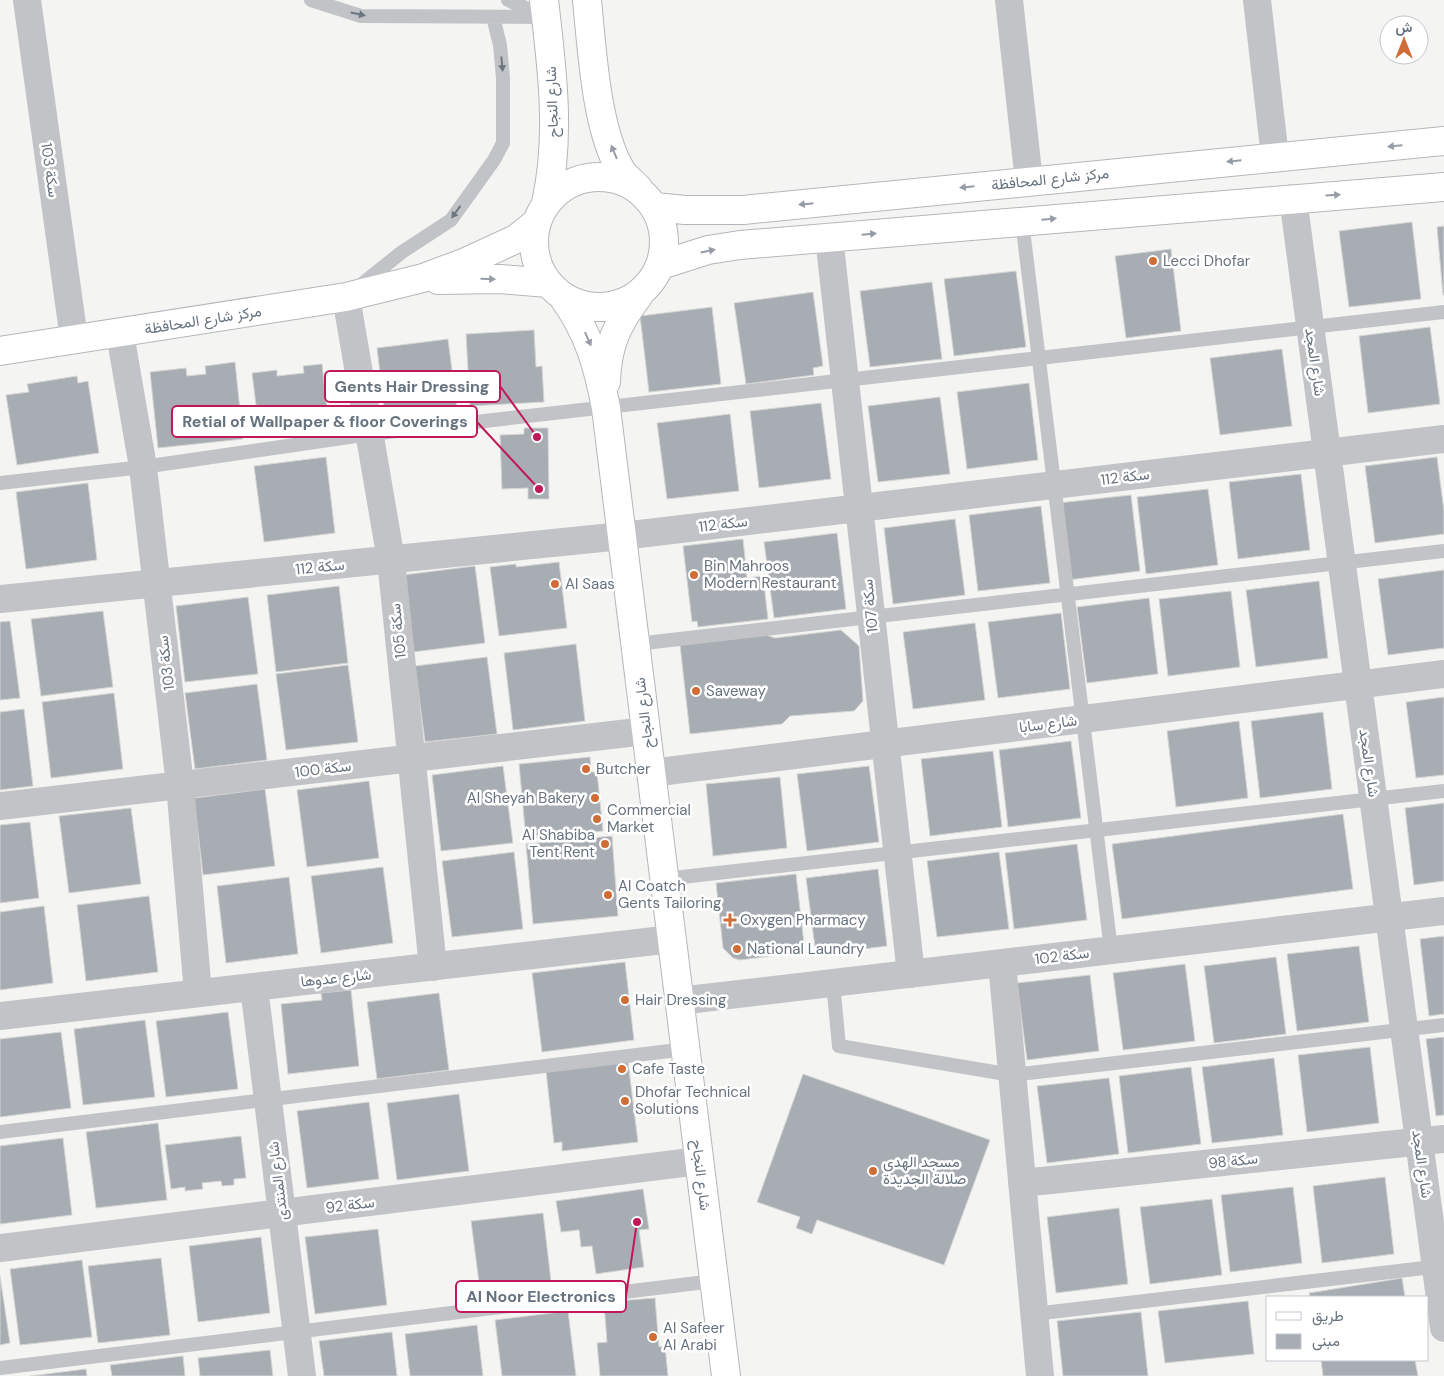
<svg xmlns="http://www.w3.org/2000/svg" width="1444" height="1376" font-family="'DM Sans',Vazirmatn,sans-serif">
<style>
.building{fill:#a7adb3;stroke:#d6d6d4}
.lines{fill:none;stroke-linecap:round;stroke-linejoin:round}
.secondary-casing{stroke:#b3b7bb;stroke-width:30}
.lane{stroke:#c1c3c6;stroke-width:14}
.street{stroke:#c1c3c6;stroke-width:28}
.secondary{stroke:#fff;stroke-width:28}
.oneway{fill:#6c7683}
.oneway2{fill:#959ca5}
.poi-dot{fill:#d06c36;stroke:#fff;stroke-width:2}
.labels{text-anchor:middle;stroke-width:5;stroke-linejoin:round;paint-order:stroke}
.street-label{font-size:15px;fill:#67727f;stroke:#fff}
.poi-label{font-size:15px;fill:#67727f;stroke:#fff;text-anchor:start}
.leader{fill:none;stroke:#c2185b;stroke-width:2}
.callout-dot{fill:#c2185b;stroke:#fff;stroke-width:2}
.callout{fill:#fff;stroke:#c2185b;stroke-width:2}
.callout-label{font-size:16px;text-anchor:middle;font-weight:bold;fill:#67727f}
</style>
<rect width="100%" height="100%" fill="#f4f5f2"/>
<path class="building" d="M1412,222L1421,299L1349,307L1339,231Z
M1444,226V295H1443L1437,227Z
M1171,249L1181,331L1126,338L1115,256Z
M1016,271L1026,347L954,356L944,279Z
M932,282L942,359L870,367L860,291Z
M813,292L823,366L813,368L814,375L746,384L734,303Z
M712,307L721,384L649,392L640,316Z
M1430,327L1440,404L1368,413L1359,336Z
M534,330L536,367L542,366L544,402L470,406L466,334Z
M448,339L458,416L386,425L377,348Z
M1282,349L1292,426L1220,435L1210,358Z
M235,362L243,439L158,448L150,372L186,368L187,376L206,374L205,366Z
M322,364L329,428L294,431L288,435L260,438L252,373L277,370V376L304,373L303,366Z
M77,376L78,383L88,381L99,453L17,465L6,395L29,392L27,384Z
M1029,383L1038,460L967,469L957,392Z
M940,397L950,474L878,482L868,406Z
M821,403L831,479L759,488L750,411Z
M730,414L739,491L667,499L657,423Z
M524,428H548L549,499H528V488L502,489L500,435L524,434Z
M326,457L335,533L264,542L254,466Z
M1437,457L1444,511V534L1375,543L1365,466Z
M1301,474L1310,550L1238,559L1229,482Z
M88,483L97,560L26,569L16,492Z
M1208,489L1218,565L1146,574L1137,497Z
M1131,495L1140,571L1068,580L1058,503Z
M1041,506L1050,583L978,591L969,515Z
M955,519L965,595L893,604L884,528Z
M837,533L846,609L774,618L764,542Z
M743,539L747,578L763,576L768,619L698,627L697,621L692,622L683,546Z
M559,562L567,628L499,636L490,567L516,564V567Z
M475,566L485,643L413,652L403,575Z
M1444,570V648L1388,655L1378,579Z
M1319,581L1328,658L1256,667L1246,590Z
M339,586L348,663L276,672L267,595Z
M1231,591L1240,667L1168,676L1159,599Z
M248,597L258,674L185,682L176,606Z
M1149,598L1158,674L1087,683L1077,607Z
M103,611L113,687L41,696L31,619Z
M1061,613L1070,689L998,698L988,622Z
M10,621L20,698L0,700V622Z
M975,623L985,700L913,709L903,632Z
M841,630L859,646L863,701L854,711L790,716L782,724L690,734L680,645L766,635L775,638Z
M576,644L585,721L513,730L504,653Z
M487,657L497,734L425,742L415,666Z
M348,665L358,742L286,750L276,674Z
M257,684L267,760L195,769L185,693Z
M114,693L123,769L51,778L42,702Z
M1444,697V775L1416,778L1406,702Z
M24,709L33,786L0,790V712Z
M1323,712L1332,789L1260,798L1251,721Z
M1239,721L1248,798L1176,807L1167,731Z
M1071,741L1081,818L1008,827L999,750Z
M993,751L1002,827L930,836L921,759Z
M590,757L591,772H597L603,831L526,839L519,764Z
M503,766L513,843L441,851L432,775Z
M869,766L879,842L807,851L797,774Z
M780,777L787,848L713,856L706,784Z
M369,781L379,858L307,867L297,790Z
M265,789L275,866L203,875L194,798Z
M1444,803V881L1414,885L1405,808Z
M131,808L141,884L69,893L59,816Z
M1343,814L1353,889L1122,919L1112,844Z
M30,822L39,898L0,903V825Z
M612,836L618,916L533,924L526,844Z
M1077,844L1087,920L1014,929L1005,853Z
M514,852L523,929L452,937L442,861Z
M999,852L1009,929L937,937L927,861Z
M383,867L393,943L321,953L311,876Z
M878,869L887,946L816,955L806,878Z
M796,874L805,952L740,960L733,958L723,948L716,883Z
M289,877L298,954L226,963L217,886Z
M149,896L158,972L86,981L77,905Z
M44,906L53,983L0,990V912Z
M1444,936V1014L1429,1016L1420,939Z
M1359,946L1369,1022L1297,1031L1287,954Z
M1276,957L1286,1034L1214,1043L1204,966Z
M625,962L634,1040L542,1052L532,973Z
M1185,964L1195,1041L1123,1050L1113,973Z
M1090,975L1099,1051L1027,1060L1017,983Z
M351,990L359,1066L288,1074L281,1004L322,1000L321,993Z
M439,993L449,1070L377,1079L367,1002Z
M228,1012L238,1089L166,1097L156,1021Z
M145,1020L155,1097L83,1105L74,1029Z
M61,1032L71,1108L0,1117V1039Z
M1444,1037V1115L1436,1116L1426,1039Z
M1370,1047L1379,1123L1307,1132L1298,1055Z
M1274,1058L1283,1135L1212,1143L1202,1067Z
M628,1062L638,1142L562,1151V1142L554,1143L546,1071Z
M1191,1067L1201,1144L1128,1153L1119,1076Z
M803,1074L990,1140L944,1265L817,1220L812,1234L796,1228L800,1217L757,1202Z
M1109,1078L1119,1154L1047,1163L1037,1086Z
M459,1094L469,1171L397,1180L387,1103Z
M369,1102L379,1179L307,1188L297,1111Z
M158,1123L167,1200L96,1208L86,1132Z
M241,1136L246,1178L234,1179V1185L222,1186L221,1181L202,1183L203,1189L185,1191V1187L171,1189L165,1145Z
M63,1138L72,1215L0,1224V1146Z
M1385,1177L1394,1254L1322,1263L1313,1186Z
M1293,1187L1302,1263L1230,1272L1221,1195Z
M643,1189L649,1229L639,1230L644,1267L596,1274L592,1246L581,1247L579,1230L561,1232L556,1201Z
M1212,1199L1222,1275L1150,1284L1140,1207Z
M1119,1208L1128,1284L1056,1293L1047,1217Z
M543,1213L552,1289L481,1298L471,1221Z
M378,1229L387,1305L315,1314L305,1237Z
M261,1237L270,1313L198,1322L189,1246Z
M161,1258L170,1335L98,1343L88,1266Z
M82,1260L92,1337L20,1345L10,1269Z
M0,1276L10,1343L0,1345Z
M1402,1278L1405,1297H1310L1309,1293Z
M655,1298L659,1347L665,1346L668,1376H600L597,1343L607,1342L604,1302Z
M1248,1301L1254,1354L1165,1363L1158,1311Z
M568,1311L576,1376H502L495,1320Z
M1141,1312L1148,1376H1063L1057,1321Z
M477,1325L483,1376H410L405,1334Z
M392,1332L397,1376H324L319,1341Z
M270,1350L273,1376H200L198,1358Z
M183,1356L185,1376H112L110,1365Z
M1321,1360H1415L1418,1376H1323Z
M86,1369L87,1376H30Z"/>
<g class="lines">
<defs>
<path id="secondary" d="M544,0C552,68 561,136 546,203
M587,0C592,49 596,131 622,172C627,178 633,183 638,188
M534 242a65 65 0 1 1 130 0a65 65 0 1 1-130 0Z
M655,207L685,210H743L1444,141
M661,265L708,250L740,245L1444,187
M438,280L500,279L548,283
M563,297C589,333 598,366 606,408L726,1376
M0,351L346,297L423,278L466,262L516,239L536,223
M606,382C607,345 617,324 639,295"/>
</defs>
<use href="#secondary" class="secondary-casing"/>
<path class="lane" d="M311,0L361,16L546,17
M508,0L541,15
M1022,221L1111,950
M357,288L402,252L451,220L494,160L503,143V78L500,45L493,17
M0,483L143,467L370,434L1444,312
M636,644L1444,551
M664,879L1444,791
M833,983L839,1046L1012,1075L1444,1025
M0,1132L686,1049
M1034,1314L1441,1266
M0,1368L714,1281"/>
<path class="street" d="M27,0L74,339
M1009,0L1029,181
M1257,0L1275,157
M1293,198L1444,1328
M829,237L911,974
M346,297L391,560L433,967
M120,334L143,467L180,785L198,993
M0,599L622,536L1444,439
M651,773L1444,674
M0,806L646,731
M1002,963L1040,1376
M254,987L302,1376
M679,1001L1444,911
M0,1016L672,939
M1022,1183L1444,1139
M0,1248L699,1161"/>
<use href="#secondary" class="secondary"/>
</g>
<defs><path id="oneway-solid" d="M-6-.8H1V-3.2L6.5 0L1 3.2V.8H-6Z" transform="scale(1.25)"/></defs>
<g class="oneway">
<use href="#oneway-solid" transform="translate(358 14) rotate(12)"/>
<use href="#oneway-solid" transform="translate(502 64) rotate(85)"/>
<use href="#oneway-solid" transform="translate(456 212) rotate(126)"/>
</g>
<g class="oneway2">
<use href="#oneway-solid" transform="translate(1395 146) rotate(175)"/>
<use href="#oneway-solid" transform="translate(614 152) rotate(-113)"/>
<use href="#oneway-solid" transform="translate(1234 161) rotate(174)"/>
<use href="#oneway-solid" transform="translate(967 187) rotate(174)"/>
<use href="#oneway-solid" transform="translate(1333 195) rotate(-4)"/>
<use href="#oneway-solid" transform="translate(806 204) rotate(174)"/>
<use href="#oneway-solid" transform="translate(1049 219) rotate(-5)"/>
<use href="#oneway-solid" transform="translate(869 234) rotate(-5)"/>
<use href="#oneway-solid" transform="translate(708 251) rotate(-12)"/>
<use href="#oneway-solid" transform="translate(488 279) rotate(1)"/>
<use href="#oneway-solid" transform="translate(588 339) rotate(66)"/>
</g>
<g class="poi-dot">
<circle cx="1153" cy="261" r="5"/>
<circle cx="694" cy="575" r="5"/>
<circle cx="555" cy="584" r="5"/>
<circle cx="696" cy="691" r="5"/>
<circle cx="586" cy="769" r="5"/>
<circle cx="595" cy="798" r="5"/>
<circle cx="597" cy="819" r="5"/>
<circle cx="605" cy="844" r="5"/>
<circle cx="608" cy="895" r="5"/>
<path d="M727.5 912.5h5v5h5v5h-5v5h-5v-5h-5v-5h5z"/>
<circle cx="737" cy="949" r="5"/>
<circle cx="625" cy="1000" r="5"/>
<circle cx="622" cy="1069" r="5"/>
<circle cx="625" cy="1101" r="5"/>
<circle cx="873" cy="1171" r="5"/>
<circle cx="653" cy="1337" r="5"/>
</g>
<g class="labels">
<g class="street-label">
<text transform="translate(552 102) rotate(-92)" y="5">شارع النجاح</text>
<text transform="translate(50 170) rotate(82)" y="5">سكة 103</text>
<text transform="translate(1050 179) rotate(-6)" y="5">مركز شارع المحافظة</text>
<text transform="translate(203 320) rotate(-9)" y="5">مركز شارع المحافظة</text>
<text transform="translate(1315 362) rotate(82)" y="5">شارع المجد</text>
<text transform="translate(1125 477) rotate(-7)" y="5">سكة 112</text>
<text transform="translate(723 524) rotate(-7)" y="5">سكة 112</text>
<text transform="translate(320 567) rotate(-6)" y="5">سكة 112</text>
<text transform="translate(870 606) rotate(-96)" y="5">سكة 107</text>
<text transform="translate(398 631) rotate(-96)" y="5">سكة 105</text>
<text transform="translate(166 663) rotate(-97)" y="5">سكة 103</text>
<text transform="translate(644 713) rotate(-97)" y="5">شارع النجاح</text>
<text transform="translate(1048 724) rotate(-7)" y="5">شارع سابا</text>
<text transform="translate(1369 763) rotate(82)" y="5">شارع المجد</text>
<text transform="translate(323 769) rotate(-7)" y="5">سكة 100</text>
<text transform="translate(1062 956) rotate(-7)" y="5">سكة 102</text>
<text transform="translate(336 978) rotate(-6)" y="5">شارع عدوها</text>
<text transform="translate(1233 1161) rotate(-6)" y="5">سكة 98</text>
<text transform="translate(1422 1164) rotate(82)" y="5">شارع المجد</text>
<text transform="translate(701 1175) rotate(83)" y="5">شارع النجاح</text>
<text transform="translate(278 1181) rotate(-97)" y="5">شارع المنتدى</text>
<text transform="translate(350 1205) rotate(-7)" y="5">سكة 92</text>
</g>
<g class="poi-label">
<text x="1163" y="266">Lecci Dhofar</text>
<text x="704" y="571">Bin Mahroos<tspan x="704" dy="17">Modern Restaurant</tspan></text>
<text x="565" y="589">Al Saas</text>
<text x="706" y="696">Saveway</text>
<text x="596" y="774">Butcher</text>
<text x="585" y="803" text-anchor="end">Al Sheyah Bakery</text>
<text x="607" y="815">Commercial<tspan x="607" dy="17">Market</tspan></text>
<text x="595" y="840" text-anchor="end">Al Shabiba<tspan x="595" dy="17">Tent Rent</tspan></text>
<text x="618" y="891">Al Coatch<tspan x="618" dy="17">Gents Tailoring</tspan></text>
<text x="740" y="925">Oxygen Pharmacy</text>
<text x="747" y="954">National Laundry</text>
<text x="635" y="1005">Hair Dressing</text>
<text x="632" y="1074">Cafe Taste</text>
<text x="635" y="1097">Dhofar Technical<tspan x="635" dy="17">Solutions</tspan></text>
<text x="883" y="1167">مسجد الهدى<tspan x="883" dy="17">صلالة الجديدة</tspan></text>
<text x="663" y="1333">Al Safeer<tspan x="663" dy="17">Al Arabi</tspan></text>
</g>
</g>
<path class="leader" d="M537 437L500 386M539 489L477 422M637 1222L626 1296"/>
<g class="callout-dot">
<circle cx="537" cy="437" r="5"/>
<circle cx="539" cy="489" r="5"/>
<circle cx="637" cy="1222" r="5"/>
</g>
<g class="callout">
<rect x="325" y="371" width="175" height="31" rx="5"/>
<rect x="172" y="406" width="305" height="31" rx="5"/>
<rect x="456" y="1281" width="170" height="31" rx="5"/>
</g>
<g class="callout-label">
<text x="412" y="392">Gents Hair Dressing</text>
<text x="325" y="427">Retial of Wallpaper &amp; floor Coverings</text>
<text x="541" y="1302">Al Noor Electronics</text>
</g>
<rect x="1266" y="1296" width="162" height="65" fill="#ffffff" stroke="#c2c7cc"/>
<rect x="1276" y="1312" width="25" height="8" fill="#ffffff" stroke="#c2c7cc"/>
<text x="1312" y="1321" font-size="15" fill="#67727f">طريق</text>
<rect x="1276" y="1334" width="25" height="15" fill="#a7adb3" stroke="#c2c7cc"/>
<text x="1312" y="1346" font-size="15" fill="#67727f">مبنى</text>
<g transform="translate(1404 40)"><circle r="24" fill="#ffffff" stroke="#c2c7cc"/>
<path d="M0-4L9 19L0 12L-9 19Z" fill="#d06c36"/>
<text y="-8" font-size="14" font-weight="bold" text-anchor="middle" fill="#67727f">ش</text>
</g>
</svg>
